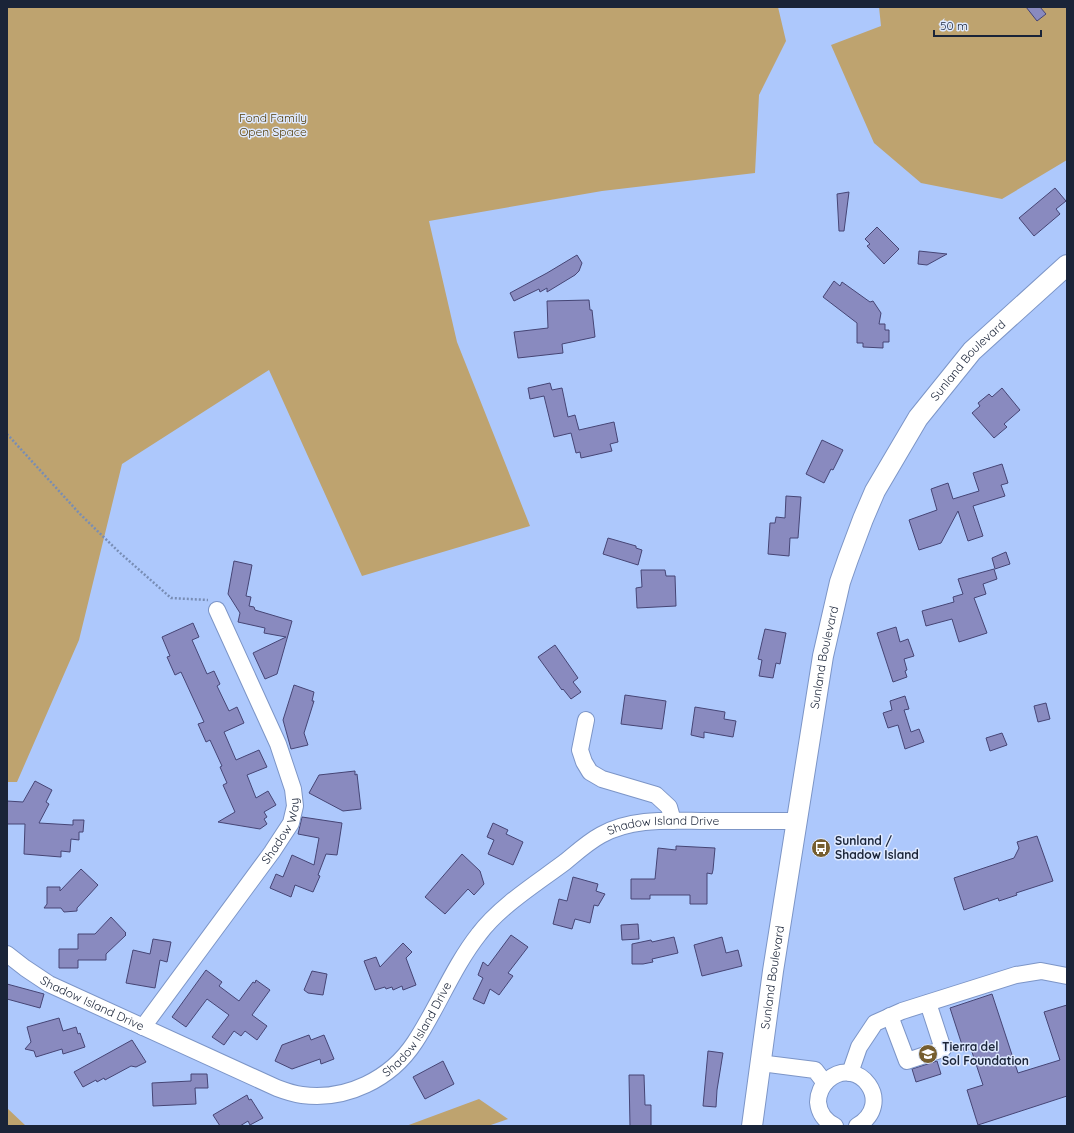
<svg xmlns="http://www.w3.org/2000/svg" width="1074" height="1133" font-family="Quicksand,sans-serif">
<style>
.green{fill:#bea36f}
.building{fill:#898abf;stroke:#464575}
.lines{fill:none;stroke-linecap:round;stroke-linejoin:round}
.minor-casing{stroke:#7c95c7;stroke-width:18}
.major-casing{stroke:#7c95c7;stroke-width:22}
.path{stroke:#788db5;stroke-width:2.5;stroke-dasharray:2 2;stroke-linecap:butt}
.minor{stroke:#fff;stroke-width:16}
.major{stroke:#fff;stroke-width:20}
.labels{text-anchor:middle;stroke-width:3;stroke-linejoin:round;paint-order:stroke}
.park-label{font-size:12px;fill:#513b06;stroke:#dee9ff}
.street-label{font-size:12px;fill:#1a2438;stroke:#dee9ff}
.poi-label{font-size:12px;font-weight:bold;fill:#1a2438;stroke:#dee9ff;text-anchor:start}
</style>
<rect width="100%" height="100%" fill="#adc8fc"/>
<path class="green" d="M7,7H778L786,41L759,95L755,173L602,191L429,221L457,342L530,526L362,576L269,370L122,464L79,640L17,782H7Z
M879,7H1067V160L1002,199L921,183L874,143L831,45L881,26Z
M479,1099L508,1119L488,1126H406Z
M7,1108L26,1126H7Z"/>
<path class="building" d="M1026,7H1040L1046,14L1037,21Z
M1055,188L1066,201L1056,209L1060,214L1034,236L1019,218Z
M849,192L844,231H839L837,194Z
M877,227L899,249L884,264L867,246L870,244L865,239Z
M919,251L947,254L927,265L918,264Z
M577,255L582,263L579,271L575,275L547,292V288L540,292L539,289L514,301L510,293L547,273Z
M834,281L840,286L842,282L870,302L873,301L881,313L879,324H885V330H889V342H883V348L863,347V343H857V323L823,297Z
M589,300L590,310H592L595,337L562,344L563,353L518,358L514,332L548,328L547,301Z
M550,383L552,390L562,388L568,417L575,415L579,430L614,422L618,442L610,444L612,451L581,458L580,452L576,453L571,433L554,437L544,396L530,399L528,388Z
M1002,388L1020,410L1004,424L1007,427L994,438L972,413L980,406L978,403L989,394L992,397Z
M822,440L843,450L833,470L831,469L824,483L806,474Z
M1002,464L1008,483L1001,485L1005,496L973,506L983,536L968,541L958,511L941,543L919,550L909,520L937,510L931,489L948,483L953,499L979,491L973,473Z
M786,496L801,497L798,538H790L789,556L768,554L770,523H775L776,517L785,518Z
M608,538L636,546V548L642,550L638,565L603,554Z
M1006,552L1010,564L995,569L992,558Z
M234,561L252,565L246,596L251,597L249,606L254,607L255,610L292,621L277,674L265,679L253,653L286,637L264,633L265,628L238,622L240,613L228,594Z
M994,569L997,579L983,584L986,594L974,598L987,633L959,642L952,619L926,626L922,611L954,602L953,597L963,594L958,579Z
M641,570H665L666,576H675L676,606L637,608L636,588L642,587Z
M193,623L199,637L192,640L207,674L214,671L220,684L217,686L229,711L237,707L244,723L224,732L236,760L259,750L267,767L247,775L256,798L268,791L276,805L264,812L267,817L264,819L267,824L260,829L218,822L235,812L223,785L227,783L220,767L222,766L210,740L206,742L198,724L204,722L181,672L175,675L167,657L170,656L162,637Z
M896,627L900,642L908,639L914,656L904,659L907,670L905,671L907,677L893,682L877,633Z
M765,629L786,633L780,664L776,663L773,678L759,676L762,660L758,659Z
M555,645L578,678L573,682L581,692L571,699L563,689L562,690L538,657Z
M294,685L314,692L312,701H314L304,733L308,745L291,749L283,720Z
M625,695L666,701L662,729L621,724Z
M905,696L909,709L904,710L911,732L919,729L924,742L905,749L898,725L888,728L883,713L892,710L890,701Z
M1046,703L1050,719L1038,722L1034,706Z
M695,707L725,712L724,719L736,721L733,737L704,732V738L691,735Z
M1002,733L1007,745L990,751L986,738Z
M355,771V775L357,774L361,809L343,811L309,793L319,775Z
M35,781L52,790L46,802L49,804L39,823L73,825V820H84L83,832H79V840L71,839L70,852L61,851V857L24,854L25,824H7V801L23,802Z
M302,817L342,823L337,855L326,854L318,875L320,876L313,892L295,885L291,897L270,888L276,874L283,877L292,855L314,865L319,838L298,834Z
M493,823L508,830L506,834L523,842L513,865L488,854L494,840L487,837Z
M1037,836L1053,881L1016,893L1017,895L999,901L998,898L964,910L954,878L1014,858L1019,848L1017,842Z
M676,846L715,848L713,870L712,874L707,873V904H690V895H650V899H631V879H655L658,848L676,850Z
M462,854L480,871L484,884L474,895L468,889L445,914L425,897Z
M81,869L98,885L77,908V911L64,912L61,908H44L47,904V887H60V891Z
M573,877L598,884L596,891L605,894L598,906L594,905L590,923L575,919L572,929L553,924L559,899L567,901Z
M111,917L126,933L125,934L126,935L106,954V960H78V968H59V949H78V934H95Z
M638,924L639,939L622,940L621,925Z
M511,935L528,947L508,973L513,976L499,995L490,989L484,1004L473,999L483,978L478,975L483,962L488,966Z
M674,937L678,953L652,959L653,962L643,964H632V944L651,940L652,942Z
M722,937L726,953L738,950L742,966L702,976L694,945Z
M153,939L171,942L167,962L160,960L155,988L126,983L133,950L150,954Z
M403,943L412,952L406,958L416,985L403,990L402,986L393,990L392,987L386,989L385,987L375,990L364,961L376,957L380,967Z
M206,970L222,982L219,986L239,1001L253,982L255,983L256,980L270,990L252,1015L267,1026L257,1040L245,1031L241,1036L234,1031L224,1045L212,1037L229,1015L207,999L186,1027L172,1017Z
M312,971L327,974L323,995L308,993L304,990Z
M7,984L44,994L40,1008L7,999Z
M992,994L1018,1073L1060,1060L1044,1012L1067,1005V1096L978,1125L967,1090L983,1085L971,1049L964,1051L950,1008Z
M59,1018L63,1031L76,1027L78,1034L80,1033L85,1047L63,1054L62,1049L36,1057L34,1051L25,1049L31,1042L27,1027Z
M309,1035L311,1040L324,1035L334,1059L321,1064L320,1059L292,1069L275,1061L282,1045Z
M132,1040L146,1062L136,1067L131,1066L105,1080L104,1078L97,1082L96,1080L83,1087L74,1072Z
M708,1051L723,1053L717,1090L716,1107L703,1106Z
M443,1061L454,1084L425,1099L413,1077Z
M937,1061L941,1074L916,1082L912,1069Z
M191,1074H207L208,1088H195L196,1104L153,1106L152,1083L191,1081Z
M629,1075H644L645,1105H651V1126H630Z
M247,1095L249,1100L251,1099L263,1118L250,1125L248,1121L240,1126H220L213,1115Z"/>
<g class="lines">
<defs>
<g id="minor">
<path d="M586,720L580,750L584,762L590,772L602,779L656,795L669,807L673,821"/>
<path id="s1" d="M7,954L25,968L49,984L277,1088C285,1091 294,1094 302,1095C346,1101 391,1079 415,1042C438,1007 453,967 479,934C500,906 537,883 565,862C576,853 588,842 601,835C633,817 672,821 708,821C738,821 768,821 798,821"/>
<path d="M890,1016L907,1061L943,1049L928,1003"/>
<path id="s2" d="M143,1027L272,852L291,823L295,806L293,789L278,744L217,610"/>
<path d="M760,1063L815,1070L825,1083"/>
<path d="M850,1073L859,1047L875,1023L902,1011L1016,975L1041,971L1067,976"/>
<path d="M835,1126C825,1121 819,1113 818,1102C818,1094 822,1085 828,1080C858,1054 896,1103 857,1126"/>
</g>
<g id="major">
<path id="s3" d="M752,1126L773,971L823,656L840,582L848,559L863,519L875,491L918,418L972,351L1067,265"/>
</g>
</defs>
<use href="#minor" class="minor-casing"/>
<use href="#major" class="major-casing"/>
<path class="path" d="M7,434L80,514L119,552L171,598L208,600"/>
<use href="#minor" class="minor"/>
<use href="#major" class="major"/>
</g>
<defs>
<symbol id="bus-disc" viewBox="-11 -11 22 22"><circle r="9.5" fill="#765e2f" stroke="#dee9ff"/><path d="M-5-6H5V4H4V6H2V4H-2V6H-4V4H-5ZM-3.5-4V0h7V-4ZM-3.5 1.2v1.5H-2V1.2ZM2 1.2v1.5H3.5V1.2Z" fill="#fff"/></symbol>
<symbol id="school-disc" viewBox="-11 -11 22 22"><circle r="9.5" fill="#765e2f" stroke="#dee9ff"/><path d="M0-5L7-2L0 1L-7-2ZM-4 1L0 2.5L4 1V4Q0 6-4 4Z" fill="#fff"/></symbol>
</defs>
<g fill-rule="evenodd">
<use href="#bus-disc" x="810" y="837" width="22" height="22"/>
<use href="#school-disc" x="917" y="1043" width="22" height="22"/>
</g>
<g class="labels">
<g class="park-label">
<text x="273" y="122">Fond Family<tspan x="273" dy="14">Open Space</tspan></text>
</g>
<g class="street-label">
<text dy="4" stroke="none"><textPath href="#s3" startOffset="810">Sunland Boulevard</textPath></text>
<text dy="4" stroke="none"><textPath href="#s3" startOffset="474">Sunland Boulevard</textPath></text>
<text dy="4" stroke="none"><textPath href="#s1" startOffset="807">Shadow Island Drive</textPath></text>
<text dy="4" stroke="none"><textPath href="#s2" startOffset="241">Shadow Way</textPath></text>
<text dy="4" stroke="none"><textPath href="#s3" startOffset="150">Sunland Boulevard</textPath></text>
<text dy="4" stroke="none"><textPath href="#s1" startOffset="99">Shadow Island Drive</textPath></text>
<text dy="4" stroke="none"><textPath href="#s1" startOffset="471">Shadow Island Drive</textPath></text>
</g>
<g class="poi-label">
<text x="835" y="845">Sunland /<tspan x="835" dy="14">Shadow Island</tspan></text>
<text x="942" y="1051">Tierra del<tspan x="942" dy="14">Sol Foundation</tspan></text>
</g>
</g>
<rect width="1074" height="1133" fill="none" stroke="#1a2438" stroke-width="16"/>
<path d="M934 30v6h107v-6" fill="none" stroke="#1a2438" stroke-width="2"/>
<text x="940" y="30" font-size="12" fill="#1a2438" stroke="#dee9ff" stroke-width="3" paint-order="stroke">50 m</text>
</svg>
